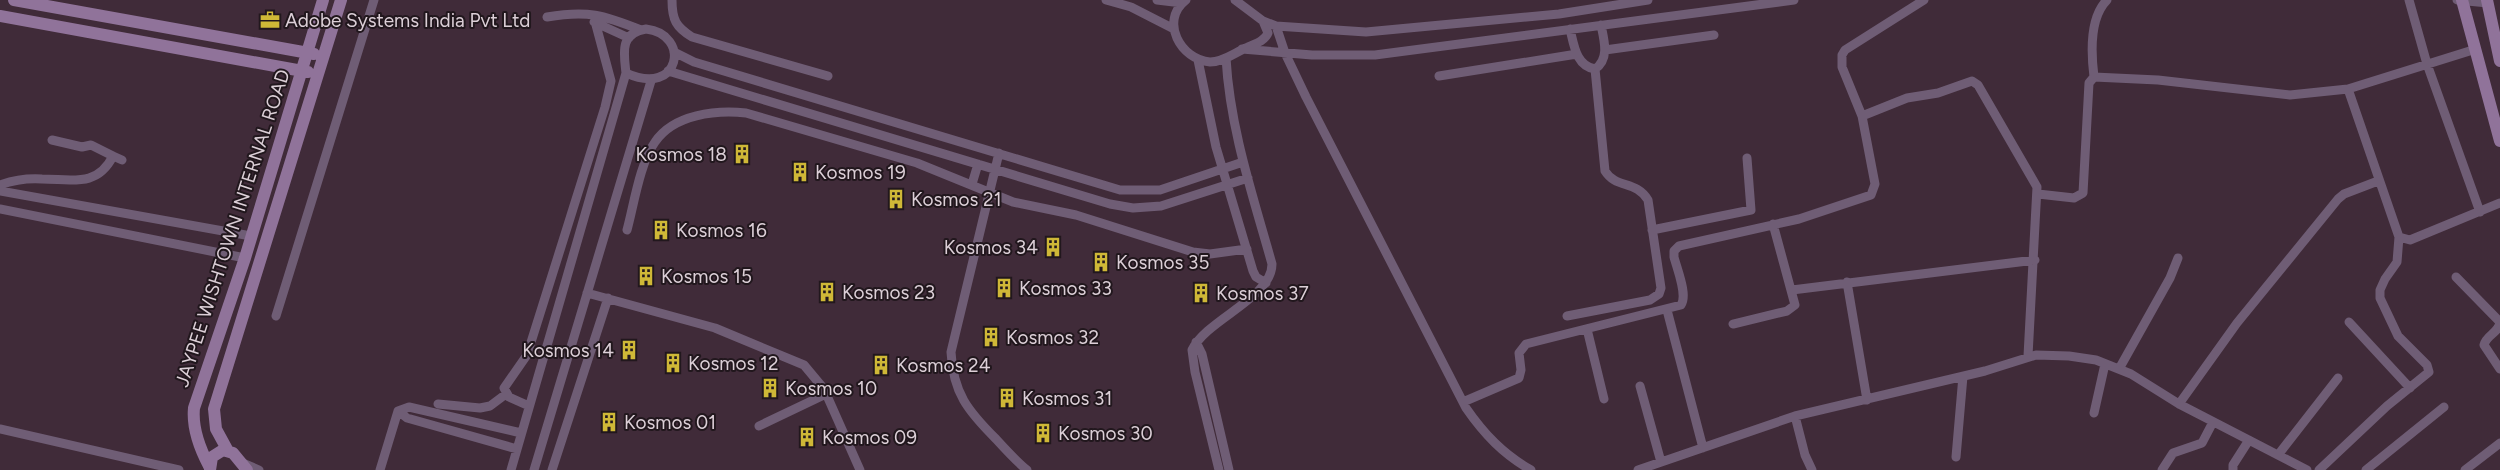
<svg xmlns="http://www.w3.org/2000/svg" width="2500" height="470" font-family="Figtree,sans-serif">
<style>
.lines{fill:none;stroke-linecap:round;stroke-linejoin:round}
.street{stroke:#6f5d75;stroke-width:9}
.secondary{stroke:#90739a;stroke-width:12}
.labels{text-anchor:middle;stroke-width:4;stroke-linejoin:round;paint-order:stroke}
.poi-label{font-size:19px;fill:#dccfd7;stroke:#21171d;text-anchor:start}
.street-label{font-size:19px;fill:#dccfd7;stroke:#21171d}
</style>
<rect width="100%" height="100%" fill="#402b39"/>
<g class="lines">
<path class="street" d="M672,0C672,20 676,27 692,37L828,76
M1106,0L1131,7L1174,29
M1157,0L1182,3
M1186,0C1159,21 1181,60 1210,62C1223,62 1234,53 1246,48C1254,44 1264,42 1268,33L1263,21L1235,0
M2409,0L2427,64L2480,212
M2457,0L2488,3
M547,17C588,10 603,15 641,30
M1263,21L1276,26L1366,32L1559,14L1648,0
M594,22L629,38
M1276,26L1285,53L1306,97L1466,408C1484,434 1503,454 1531,470
M646,29C691,34 681,98 626,73C624,54 619,33 646,29Z
M1570,29C1574,45 1576,66 1595,69C1610,59 1604,40 1601,25
M1242,49L1312,55H1375L1794,0
M2476,49L2348,89L2399,237L2410,240L2500,203
M1605,50L1714,35
M674,52L694,62L1120,190H1160L1243,162
M1198,60L1216,147L1253,271L1256,277L1266,283
M668,71L1110,204L1133,208L1161,206L1248,178
M1439,76L1577,54
M2094,77C2091,53 2089,18 2107,0
M1862,116L1907,98L1938,93L1972,81L1978,85L2037,187L2028,356
M999,153L951,352C953,393 968,411 996,439C1006,450 1016,461 1027,470
M113,156L122,160
M972,184L978,164
M0,185C14,180 27,178 42,179C71,179 97,188 113,156L91,145L82,147L52,140
M0,191L251,236
M2038,194L2074,198L2083,193L2089,83L2094,77L2158,80L2290,95L2348,89
M0,209L245,258
M627,230C634,204 640,163 655,142C674,114 716,110 746,113L917,163L1013,202L1076,215L1193,252L1210,254L1247,249
M1652,230L1751,210L1747,158
M2456,277L2500,322C2499,333 2486,335 2484,345L2500,369
M1847,282L1867,400
M1792,290L2035,260
M587,293L715,328L804,365L824,389L860,470
M1667,310L1703,448
M276,316L374,0
M1567,316L1650,300L1659,294L1661,288L1648,200C1636,180 1616,189 1605,171L1595,69
M2349,322L2410,388
M1733,324L1787,311L1795,305L1773,224
M1587,329L1604,399
M1196,342L1202,354L1229,470
M2119,369L2170,278L2178,258
M1640,386L1661,462
M1463,402L1519,378L1521,370L1519,353L1526,344L1681,305C1688,295 1677,269 1674,257V251L1679,246L1799,219L1871,195L1875,184L1862,116L1842,67V55L1845,50L1924,0
M438,404L480,408L490,406L506,394
M2179,404L2237,323L2338,199L2344,194L2378,181
M529,406L509,397L504,388L527,355L605,107L611,81L596,25
M398,411L409,407L521,433
M398,411L407,418L517,449
M2094,413L2105,364
M1795,416L1805,455L1812,470
M759,426L826,394
M0,429L179,470
M2278,455L2338,378
M1956,457L1963,376
M243,463L259,470
M380,470L398,411
M511,470L626,73
M534,470L651,81
M552,470L608,298
M1219,470L1195,372L1192,350C1207,319 1272,298 1272,264C1253,196 1230,129 1226,58
M1638,470L1795,416L1985,371L2036,355L2069,356L2096,360L2131,374L2179,404L2307,470
M2162,470L2173,453L2202,443L2213,422
M2233,470V465L2249,440
M2319,470L2387,406L2429,372L2427,365L2398,336L2380,298V290L2385,279L2397,262L2399,237
M2366,470L2444,407
M2465,470L2500,443"/>
<path class="secondary" d="M14,0L314,54
M2462,0L2500,141
M2487,0L2500,61
M0,16L308,72
M228,451L216,429L214,409L341,0
M209,466C200,449 192,428 194,408L245,258L323,0
M210,470L212,457L223,450L233,453L247,470"/>
</g>
<defs>
<symbol id="office-bare" viewBox="-9 -9 18 18"><path d="M-6-3h4V-5.5h4V-3h4V5H-6ZM-1-4.5V-3h2v-1.5ZM-6 0V1H6V0Z" fill="#cfb837" stroke="#21171d" stroke-width="2.5" paint-order="stroke"/></symbol>
<symbol id="building-bare" viewBox="-9 -9 18 18"><path d="M-4-6H4V6H1V3H-1V6H-4ZM-2.5-4.3h1.7v1.8h-1.7ZM.8-4.3h1.7v1.8H.8ZM-2.5-1h1.7V.8h-1.7ZM.8-1h1.7V.8H.8Z" fill="#cfb837" stroke="#21171d" stroke-width="2.5" paint-order="stroke"/></symbol>
</defs>
<g fill-rule="evenodd">
<use href="#office-bare" x="256" y="6" width="28" height="28"/>
<use href="#building-bare" x="728" y="140" width="28" height="28"/>
<use href="#building-bare" x="786" y="158" width="28" height="28"/>
<use href="#building-bare" x="882" y="185" width="28" height="28"/>
<use href="#building-bare" x="647" y="216" width="28" height="28"/>
<use href="#building-bare" x="1039" y="233" width="28" height="28"/>
<use href="#building-bare" x="1087" y="248" width="28" height="28"/>
<use href="#building-bare" x="632" y="262" width="28" height="28"/>
<use href="#building-bare" x="990" y="274" width="28" height="28"/>
<use href="#building-bare" x="813" y="278" width="28" height="28"/>
<use href="#building-bare" x="1187" y="279" width="28" height="28"/>
<use href="#building-bare" x="977" y="323" width="28" height="28"/>
<use href="#building-bare" x="615" y="336" width="28" height="28"/>
<use href="#building-bare" x="659" y="349" width="28" height="28"/>
<use href="#building-bare" x="867" y="351" width="28" height="28"/>
<use href="#building-bare" x="756" y="374" width="28" height="28"/>
<use href="#building-bare" x="993" y="384" width="28" height="28"/>
<use href="#building-bare" x="595" y="408" width="28" height="28"/>
<use href="#building-bare" x="1029" y="419" width="28" height="28"/>
<use href="#building-bare" x="793" y="423" width="28" height="28"/>
</g>
<g class="labels">
<g class="poi-label">
<text x="285" y="27">Adobe Systems India Pvt Ltd</text>
<text x="727" y="161" text-anchor="end">Kosmos 18</text>
<text x="815" y="179">Kosmos 19</text>
<text x="911" y="206">Kosmos 21</text>
<text x="676" y="237">Kosmos 16</text>
<text x="1038" y="254" text-anchor="end">Kosmos 34</text>
<text x="1116" y="269">Kosmos 35</text>
<text x="661" y="283">Kosmos 15</text>
<text x="1019" y="295">Kosmos 33</text>
<text x="842" y="299">Kosmos 23</text>
<text x="1216" y="300">Kosmos 37</text>
<text x="1006" y="344">Kosmos 32</text>
<text x="614" y="357" text-anchor="end">Kosmos 14</text>
<text x="688" y="370">Kosmos 12</text>
<text x="896" y="372">Kosmos 24</text>
<text x="785" y="395">Kosmos 10</text>
<text x="1022" y="405">Kosmos 31</text>
<text x="624" y="429">Kosmos 01</text>
<text x="1058" y="440">Kosmos 30</text>
<text x="822" y="444">Kosmos 09</text>
</g>
<g class="street-label">
<text transform="translate(232 228) rotate(-72)" y="7">JAYPEE WISHTOWN INTERNAL ROAD</text>
</g>
</g>
</svg>
